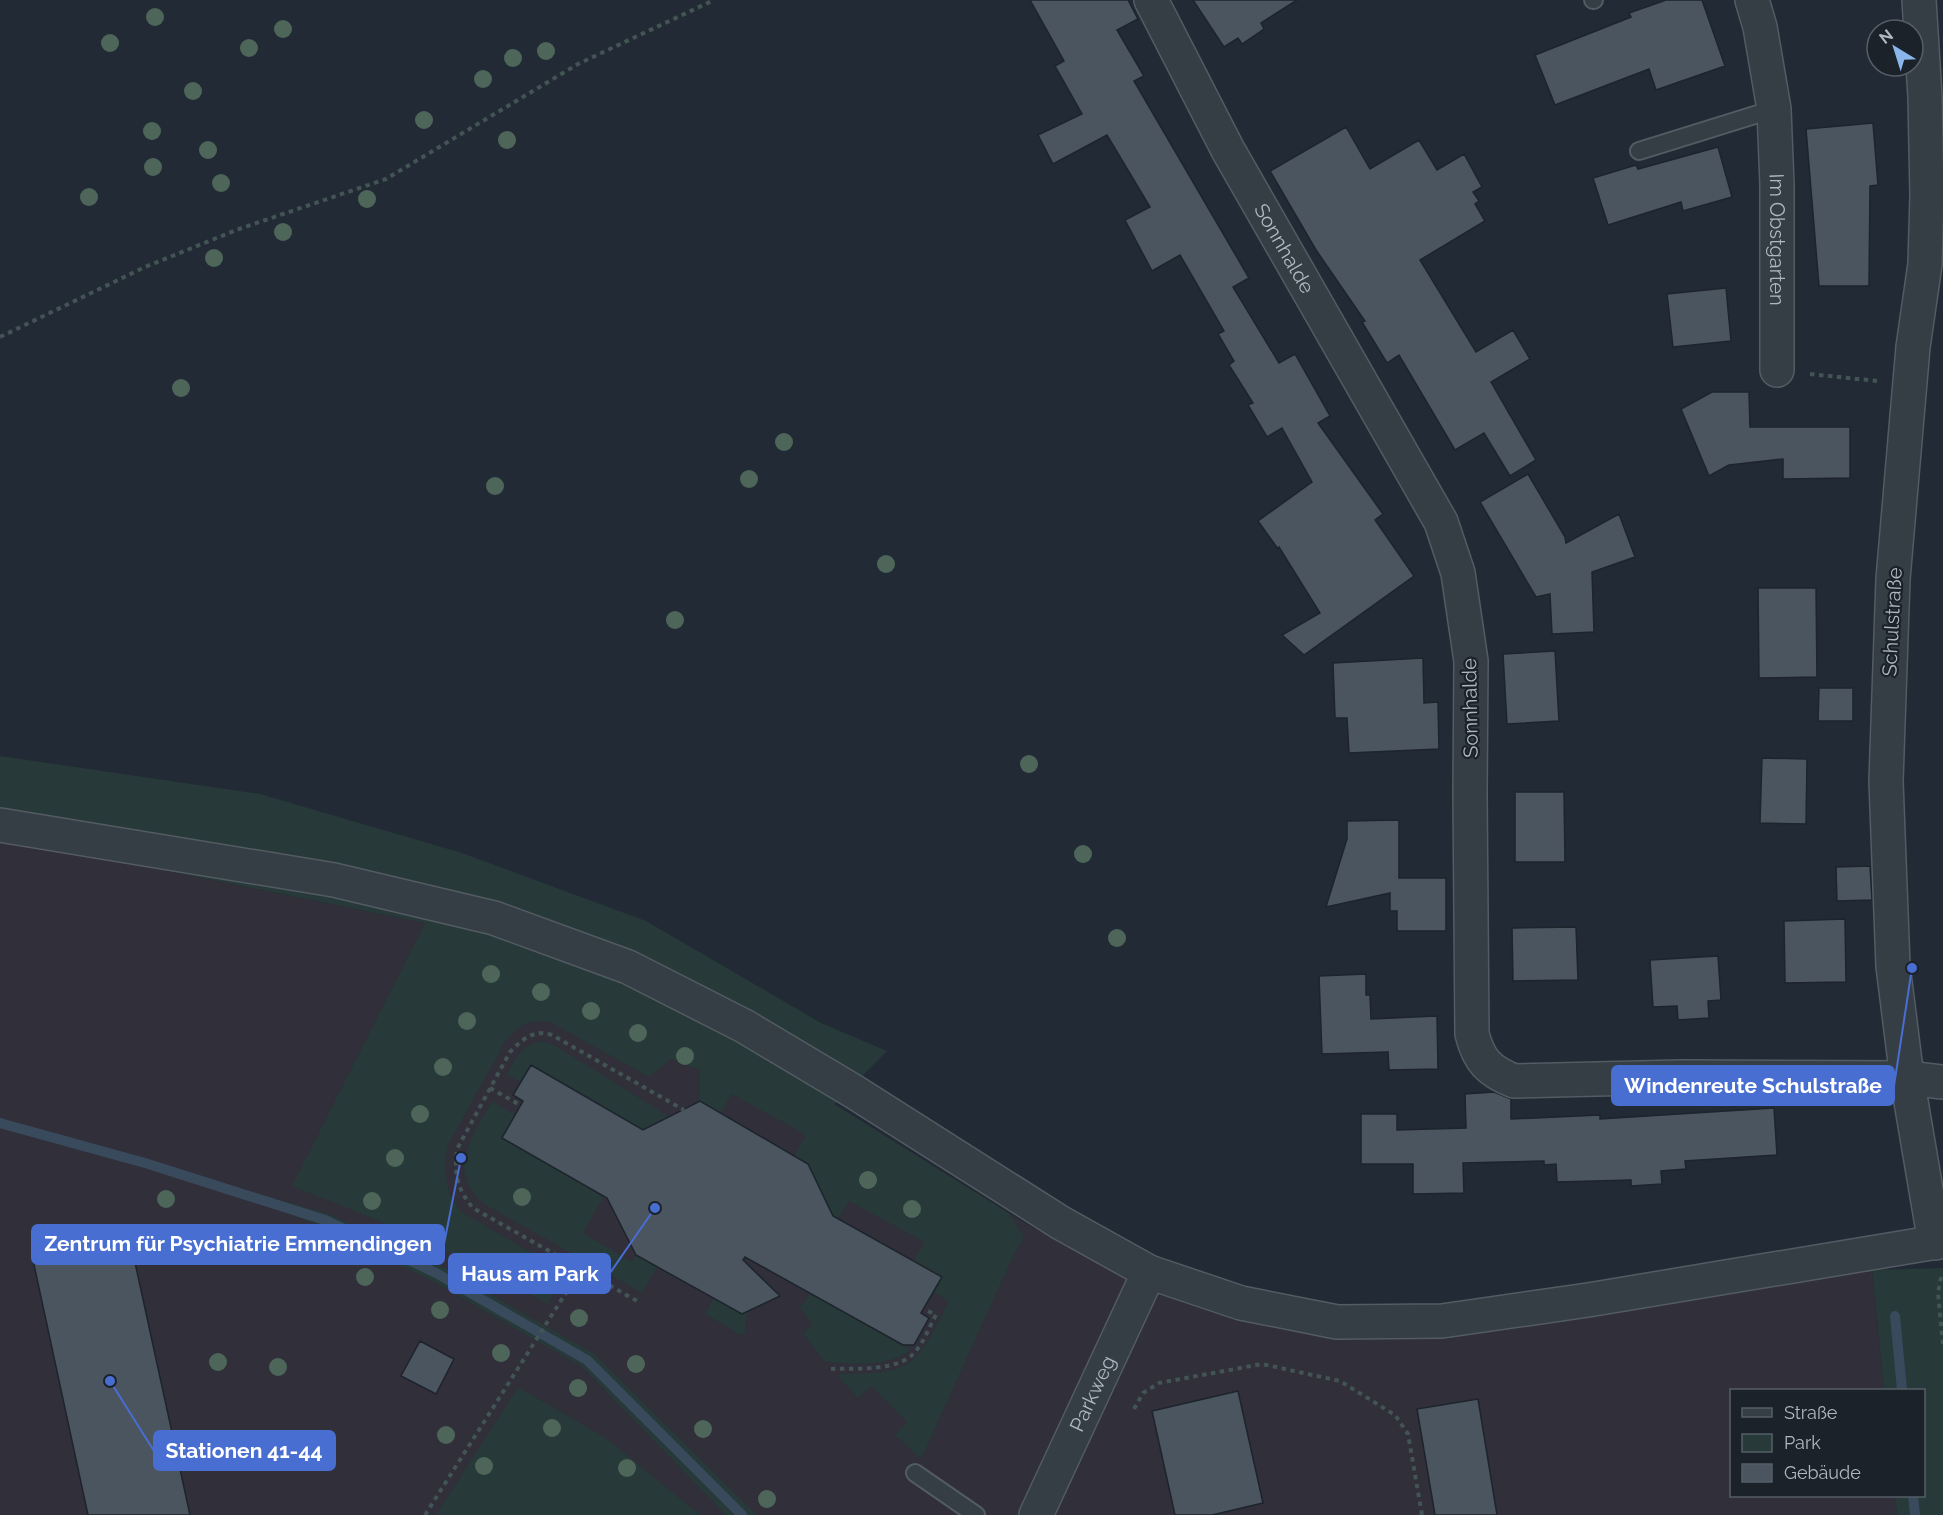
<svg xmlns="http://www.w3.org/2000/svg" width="1943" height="1515" font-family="Raleway,sans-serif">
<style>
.medical{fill:#302f3a}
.green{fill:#273938}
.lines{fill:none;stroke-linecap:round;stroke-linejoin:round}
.stream{stroke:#394a5d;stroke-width:10}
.building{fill:#4a5560;stroke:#1d242c;stroke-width:1.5}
.service-casing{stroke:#535b63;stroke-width:20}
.minor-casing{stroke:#535b63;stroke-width:36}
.tertiary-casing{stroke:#535b63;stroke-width:36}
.path{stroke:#435455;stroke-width:4;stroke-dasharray:4.5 4.5;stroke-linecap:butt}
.service{stroke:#353d45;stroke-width:16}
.minor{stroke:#353d45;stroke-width:33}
.tertiary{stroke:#353d45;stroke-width:33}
.tree{fill:#4d6659}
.labels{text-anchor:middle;stroke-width:4.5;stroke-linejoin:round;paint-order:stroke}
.street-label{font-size:20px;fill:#afb8c2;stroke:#1b222a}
.leader{fill:none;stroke:#496ed1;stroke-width:2}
.callout-dot{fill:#496ed1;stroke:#1b222a;stroke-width:2}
.callout{fill:#496ed1;stroke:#496ed1;stroke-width:2}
.callout-label{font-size:21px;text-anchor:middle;font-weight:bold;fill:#fff}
</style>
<rect width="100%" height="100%" fill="#222b35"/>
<path class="medical" d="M0,843L33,844L425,923L834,1104L1028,1225L1142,1283L1226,1313L1310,1334L1390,1337L1624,1311L1872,1270L1884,1390H1732V1496H1895L1897,1515H0Z"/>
<path class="green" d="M0,756L260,794L462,853L646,921L821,1023L887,1051L834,1104L1008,1213L1024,1237L1010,1263L921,1459L895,1435L907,1422L871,1386L858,1398L837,1376L841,1374C857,1373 876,1374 892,1370C923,1364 935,1326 949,1301L933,1292L914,1261L924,1242L849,1201L838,1219L833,1216L808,1164L794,1156L806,1135L732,1094L720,1114L700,1101V1070L671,1059L649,1077L550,1022C526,1020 520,1024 505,1042L447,1147L445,1170L449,1193L460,1211L568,1274L548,1304L424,1239L292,1186L425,923L33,844L0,843Z
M541,1041L554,1045L670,1117L643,1130L531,1065L521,1082L507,1075C516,1056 520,1047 541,1041Z
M492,1101L515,1115L502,1138L604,1196L583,1233L632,1262L636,1255L657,1267L642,1293L484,1204C445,1171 472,1136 492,1101Z
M145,1163L326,1213L443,1267L593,1353L757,1515H726L582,1367L436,1283L322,1226Z
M1943,1268V1515H1897L1895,1496H1924V1390H1884L1872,1270Z
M809,1293L911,1350C886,1368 854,1364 825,1362L803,1333L812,1325L799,1306L804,1303Z
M714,1298L742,1314L747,1312L745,1333L741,1335L705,1314Z
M518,1387L606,1438L700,1515H436Z"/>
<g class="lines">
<path class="stream" d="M0,1123L145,1163L325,1220L436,1273L587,1360L742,1515
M1895,1316L1902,1390
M1913,1496L1915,1515"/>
</g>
<path class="building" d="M1030,0H1128L1138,19L1117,30L1144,76L1134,81L1249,278L1233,287L1279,363L1295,354L1330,416L1318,423L1383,514L1375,520L1414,576L1304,655L1282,635L1320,613L1279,547L1278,549L1258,521L1312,482L1282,428L1267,437L1248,405L1253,403L1229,365L1234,361L1218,334L1224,331L1180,255L1152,271L1125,220L1150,207L1107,135L1053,164L1038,135L1082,114L1055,66L1064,61Z
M1193,0H1297L1261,23L1264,29L1242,44L1238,38L1224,47Z
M1666,0H1702L1725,66L1656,90L1649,69L1555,105L1535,55L1631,17L1629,13Z
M1873,123L1878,185L1870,186L1869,286H1819L1806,129Z
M1346,127L1370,169L1419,140L1437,170L1464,154L1482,187L1473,192L1479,201L1475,204L1485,221L1420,260L1476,352L1513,330L1530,359L1491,382L1536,460L1510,476L1484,433L1455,450L1399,355L1387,363L1362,322L1365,321L1316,250L1270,171Z
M1718,147L1732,197L1683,211L1681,202L1608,225L1593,178L1636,165L1638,169Z
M1726,288L1731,341L1673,347L1667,294Z
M1712,392H1749L1750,427H1850V478L1783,479V459L1729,465L1709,476L1681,409Z
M1528,474L1565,537L1566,543L1619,514L1635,557L1592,572L1594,632L1552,634L1550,594L1536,597L1480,502Z
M1758,588H1816L1817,677L1759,678Z
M1555,651L1559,721L1507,724L1503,654Z
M1423,658L1424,703L1438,702L1439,749L1349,753L1347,718H1335L1333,663Z
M1819,688H1853V721H1818Z
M1762,758L1807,759L1806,824L1760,823Z
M1515,792H1564L1565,862H1515Z
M1399,820V878H1446V931H1397V911H1390V893L1326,907L1347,839V821Z
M1870,866L1872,900L1837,901L1836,867Z
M1845,919L1846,982L1785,983L1784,921Z
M1576,927L1578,980L1513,981L1512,928Z
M1718,956L1721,1000L1708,1001L1709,1018L1678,1020L1677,1006L1653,1007L1650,960Z
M1366,974V995H1370L1371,1019L1437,1016L1438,1069L1389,1070L1388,1052L1322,1054L1319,976Z
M531,1065L643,1130L700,1101L808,1164L833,1216L942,1277L921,1313L929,1318L914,1345H903L745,1257L743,1260L780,1296L742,1314L636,1255L607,1198L502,1138L523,1101L513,1095Z
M1494,1092L1511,1099V1119L1600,1115V1119L1774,1108L1777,1155L1685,1161L1686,1169L1661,1171L1662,1184L1631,1186V1180L1557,1182L1556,1164L1544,1165V1161L1463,1163L1464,1193L1413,1194V1164H1361V1114H1397V1130L1466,1128L1465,1094Z
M130,1239L134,1258L190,1515H88L33,1260Z
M420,1341L454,1359L436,1394L401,1376Z
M1238,1391L1263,1503L1212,1515H1175L1152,1411Z
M1478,1399L1497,1515H1435L1417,1409Z"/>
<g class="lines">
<defs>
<path id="service" d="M1593,0H1594
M1639,151L1774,109
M915,1473L976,1515"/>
<g id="minor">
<path id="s1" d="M1151,0L1228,150L1441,522L1458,573L1471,661L1470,793L1472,1034C1479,1061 1489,1071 1514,1081L1681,1077L1907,1078L1943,1082"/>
<path id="s2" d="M1752,0L1760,27L1774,109L1777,185V370"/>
<path d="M1919,0L1925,97L1927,195L1925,264L1913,347L1893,579L1886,781L1893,966L1907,1078L1935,1243"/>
<path id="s3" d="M1036,1515L1149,1272"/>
</g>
<path id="tertiary" d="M0,825L334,880L494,918L628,967L744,1026L853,1091L1061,1223L1149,1272L1241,1303L1337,1322L1442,1321L1588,1300L1943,1241"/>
</defs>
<use href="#service" class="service-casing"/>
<use href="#minor" class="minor-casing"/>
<use href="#tertiary" class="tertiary-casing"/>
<path class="path" d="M0,337L145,267L239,229L386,179L578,64L714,0
M1810,374L1877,381
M490,1088L520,1105
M581,1269L473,1208C457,1189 454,1174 457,1149L510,1052C523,1039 533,1029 552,1035L684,1110
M1941,1277L1938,1293L1943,1344
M831,1369C856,1368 898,1372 915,1352C924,1342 929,1327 936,1315L924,1309
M1134,1409L1143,1393L1159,1383L1262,1364L1340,1381L1395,1415L1408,1434L1422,1515
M425,1515L581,1269L637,1301"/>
<use href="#service" class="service"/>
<use href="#minor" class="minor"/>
<use href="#tertiary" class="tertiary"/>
</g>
<g class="tree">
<circle cx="155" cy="17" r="9"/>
<circle cx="283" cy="29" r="9"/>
<circle cx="110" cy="43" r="9"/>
<circle cx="249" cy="48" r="9"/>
<circle cx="546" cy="51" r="9"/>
<circle cx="513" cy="58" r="9"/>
<circle cx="483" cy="79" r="9"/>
<circle cx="193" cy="91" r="9"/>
<circle cx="424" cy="120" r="9"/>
<circle cx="152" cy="131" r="9"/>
<circle cx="507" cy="140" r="9"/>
<circle cx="208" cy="150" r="9"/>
<circle cx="153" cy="167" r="9"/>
<circle cx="221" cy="183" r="9"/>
<circle cx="89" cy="197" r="9"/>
<circle cx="367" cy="199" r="9"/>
<circle cx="283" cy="232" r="9"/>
<circle cx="214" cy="258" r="9"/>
<circle cx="181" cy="388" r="9"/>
<circle cx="784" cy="442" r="9"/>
<circle cx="749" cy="479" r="9"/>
<circle cx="495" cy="486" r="9"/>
<circle cx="886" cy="564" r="9"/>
<circle cx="675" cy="620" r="9"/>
<circle cx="1029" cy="764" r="9"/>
<circle cx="1083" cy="854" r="9"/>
<circle cx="1117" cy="938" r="9"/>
<circle cx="491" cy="974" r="9"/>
<circle cx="541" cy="992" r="9"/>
<circle cx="591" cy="1011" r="9"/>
<circle cx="467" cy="1021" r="9"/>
<circle cx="638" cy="1033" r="9"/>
<circle cx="685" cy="1056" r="9"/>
<circle cx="443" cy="1067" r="9"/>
<circle cx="420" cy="1114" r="9"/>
<circle cx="395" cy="1158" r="9"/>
<circle cx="868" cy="1180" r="9"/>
<circle cx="522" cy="1197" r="9"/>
<circle cx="166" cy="1199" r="9"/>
<circle cx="372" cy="1201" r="9"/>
<circle cx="912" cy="1209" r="9"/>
<circle cx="365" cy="1277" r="9"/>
<circle cx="440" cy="1310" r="9"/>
<circle cx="579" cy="1318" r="9"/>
<circle cx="501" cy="1353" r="9"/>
<circle cx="218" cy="1362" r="9"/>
<circle cx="636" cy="1364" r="9"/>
<circle cx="278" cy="1367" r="9"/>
<circle cx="578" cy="1388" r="9"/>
<circle cx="552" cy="1428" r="9"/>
<circle cx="703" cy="1429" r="9"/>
<circle cx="446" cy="1435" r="9"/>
<circle cx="484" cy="1466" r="9"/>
<circle cx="627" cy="1468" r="9"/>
<circle cx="767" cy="1499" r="9"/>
</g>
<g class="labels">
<g class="street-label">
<text dy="7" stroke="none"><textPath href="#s2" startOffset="242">Im Obstgarten</textPath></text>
<text dy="7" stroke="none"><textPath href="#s1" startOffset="282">Sonnhalde</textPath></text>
<text transform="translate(1892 622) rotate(-87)" y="7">Schulstraße</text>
<text transform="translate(1470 708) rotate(-91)" y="7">Sonnhalde</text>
<text dy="7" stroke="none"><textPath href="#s3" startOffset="134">Parkweg</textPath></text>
</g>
</g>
<path class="leader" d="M1912 968L1894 1086M461 1158L444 1244M655 1208L610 1273M110 1381L154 1451"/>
<g class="callout-dot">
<circle cx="1912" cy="968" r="6"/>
<circle cx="461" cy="1158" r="6"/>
<circle cx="655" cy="1208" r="6"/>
<circle cx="110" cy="1381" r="6"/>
</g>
<g class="callout">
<rect x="1612" y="1066" width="282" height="39" rx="6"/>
<rect x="32" y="1225" width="412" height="39" rx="6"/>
<rect x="449" y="1254" width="161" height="39" rx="6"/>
<rect x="154" y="1431" width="181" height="39" rx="6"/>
</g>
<g class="callout-label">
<text x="1753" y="1093">Windenreute Schulstraße</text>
<text x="238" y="1251">Zentrum für Psychiatrie Emmendingen</text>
<text x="530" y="1281">Haus am Park</text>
<text x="244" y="1458">Stationen 41-44</text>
</g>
<rect x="1730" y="1389" width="195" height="108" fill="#1b222a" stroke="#565e67" stroke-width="1.5"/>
<rect x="1742" y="1408" width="30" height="9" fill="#353d45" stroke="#565e67" stroke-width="1.5"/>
<text x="1784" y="1419" font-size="18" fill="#afb8c2">Straße</text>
<rect x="1742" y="1434" width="30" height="18" fill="#273938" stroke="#565e67" stroke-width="1.5"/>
<text x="1784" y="1449" font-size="18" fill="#afb8c2">Park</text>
<rect x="1742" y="1464" width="30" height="18" fill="#4a5560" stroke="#565e67" stroke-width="1.5"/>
<text x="1784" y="1479" font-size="18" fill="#afb8c2">Gebäude</text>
<g transform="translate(1895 48) rotate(322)"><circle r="28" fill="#1b222a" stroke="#565e67" stroke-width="1.5"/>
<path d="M0-4.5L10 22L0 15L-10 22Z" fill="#8bb6ec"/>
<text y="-9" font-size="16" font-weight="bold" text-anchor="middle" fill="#afb8c2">N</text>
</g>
</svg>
